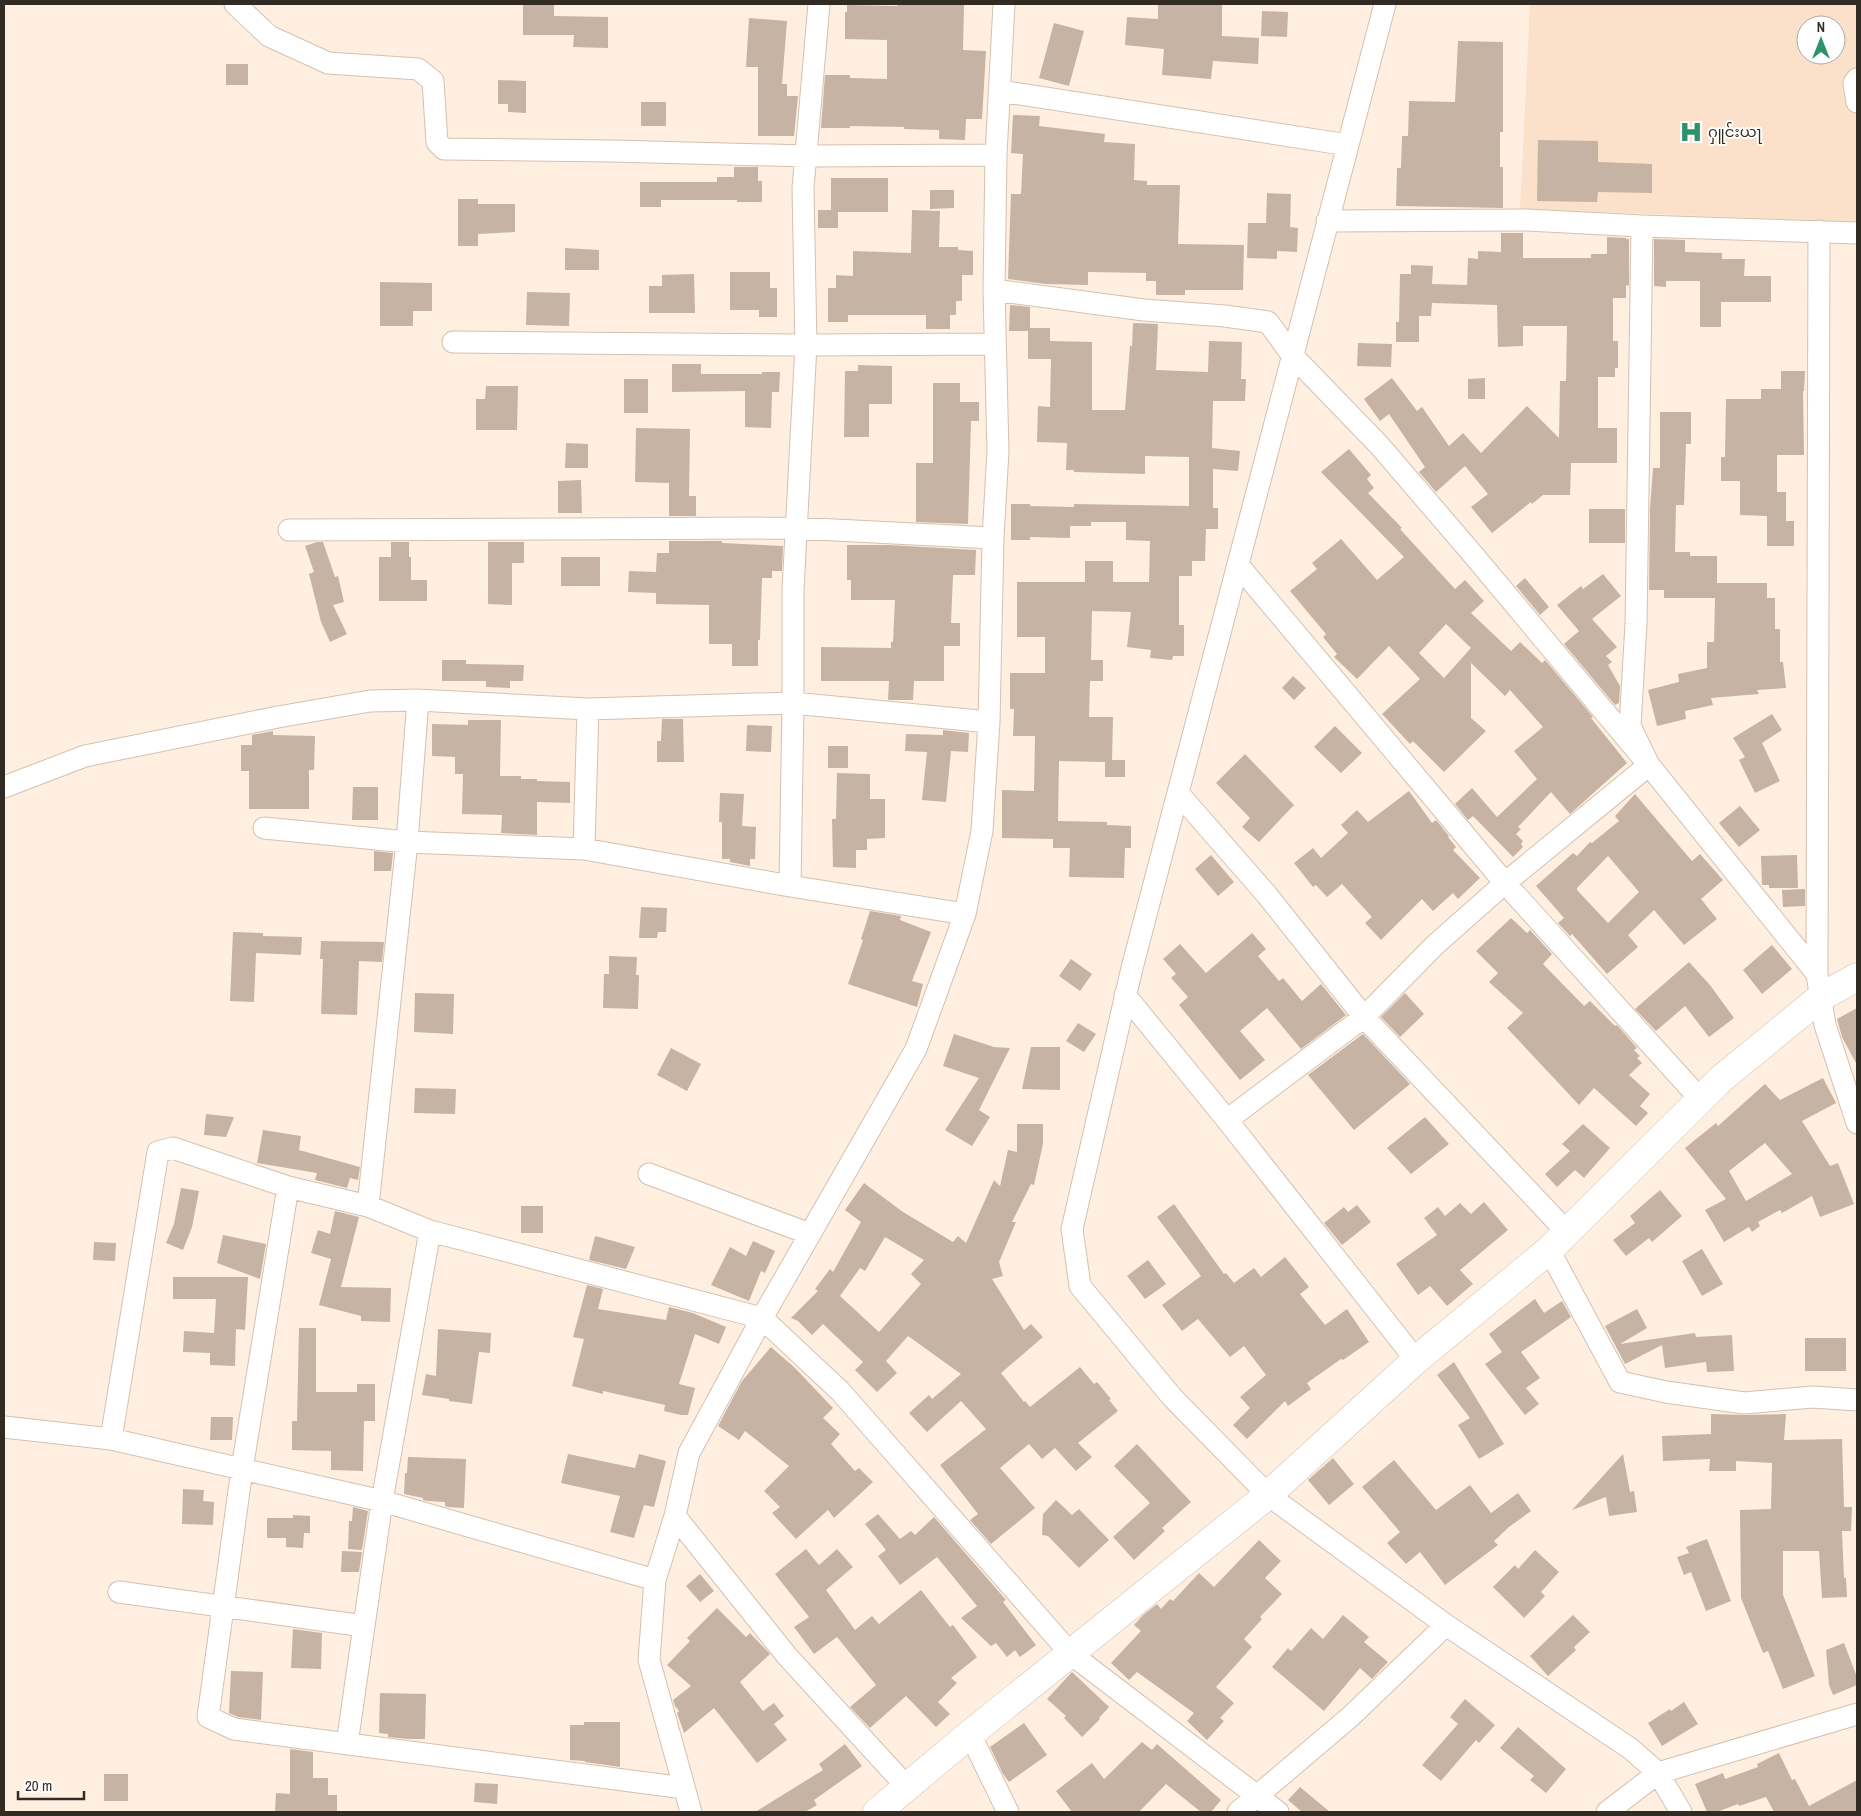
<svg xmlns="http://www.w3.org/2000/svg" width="1861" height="1816" font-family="'Archivo Narrow','Noto Sans Myanmar',sans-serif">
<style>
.built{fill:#fbe1ca;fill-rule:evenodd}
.building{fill:#c6b3a3;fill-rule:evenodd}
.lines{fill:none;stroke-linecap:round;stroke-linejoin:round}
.minor-casing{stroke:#d4c1b0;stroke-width:23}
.trunk-casing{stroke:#d4c1b0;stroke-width:29}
.minor{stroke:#fff;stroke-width:21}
.trunk{stroke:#fff;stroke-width:28}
.labels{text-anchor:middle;stroke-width:4;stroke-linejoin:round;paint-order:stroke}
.poi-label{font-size:15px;fill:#322b24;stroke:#fff;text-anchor:start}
</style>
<rect width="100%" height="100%" fill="#ffefe1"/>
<path class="built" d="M1530,4H1857V222L1520,209ZM1806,25H1836V55H1806Z"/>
<path class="building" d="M523,4H554V16L608,17V48L573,47L574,35H523Z
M898,4L964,5L963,50L986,51L982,119H966L965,140L939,139V130L904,129V127L850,126V128H821L825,75H850V78L887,79V40L845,39V12H847V5L897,6Z
M1158,4H1222V36L1259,38L1258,64L1213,61L1211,79L1162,75L1164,49L1125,45L1127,17L1158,19Z
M1262,11L1288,12L1287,37L1261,36Z
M749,18L787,21L782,84H787V96H798L794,136H758V67H746Z
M1054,23L1084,31L1069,86L1039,78Z
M1458,41L1503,42V132H1500V167H1503V208L1396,206L1397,168H1401L1402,136H1408L1409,101L1455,102Z
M226,64H248V85H226Z
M498,80L526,81V113L508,112V104H498Z
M641,102H666V126H641Z
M1013,115L1040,116L1039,126L1105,134L1104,142L1135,144L1134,180L1147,181V185H1180L1178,244L1244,245L1243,290H1185V295H1156V281H1146V273L1088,272V285L1046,284L1008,279L1011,194H1021L1023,154L1011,153Z
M1538,140L1598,141V162L1652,164V193L1598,192L1597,202L1537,201Z
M734,167H758V181H762V202H737V200H661V207H640V182H717V177H734Z
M831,178H888V212H838V228H818V210H831Z
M930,190H954V208L930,209Z
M1267,193L1291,194L1290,227L1298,228L1297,252L1277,251V259L1247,258L1248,223H1266Z
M458,199H478V204H515V232L478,234V246H458Z
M912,210L940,211L939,247H958V250L973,251V275H962V301H956V315H950V329H926V315H848V322H828V288H836V275L853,276V251L911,253Z
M1501,233H1523V258H1591V254H1607V237L1626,238V239H1629V286L1626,285V298H1613V341H1618V368H1615V377H1598V428H1617V463H1571L1570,495H1543L1532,504L1531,502L1492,533L1471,507L1488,494L1465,466L1436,492L1419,472L1425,467L1389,414L1380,421L1364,399L1392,378L1417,411L1422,407L1449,446L1463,433L1481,453L1527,406L1559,438L1560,381H1566L1567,326H1523V346L1498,347L1497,305L1432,303L1431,316H1419V342H1396V322H1399L1400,274H1411V265L1433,266L1432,284L1467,285L1468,258L1478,259V251L1501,252Z
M1654,239L1685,240V252L1722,253V259H1745L1744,276H1771V302H1721V327H1700V281H1666V287L1654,286Z
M565,248L599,250V270H565Z
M730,272H770V288H777V317H759V310H730Z
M694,274L695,313H649V286H662V275Z
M380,282L432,283V311H413V326H380Z
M527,292L570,293L569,326L526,325Z
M1010,305L1030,307V328H1050V341L1092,342V410H1125L1130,346H1132L1133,323L1158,324L1156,370L1208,372L1209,341L1242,342L1241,379H1246L1245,401H1213L1212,448L1240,451L1238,471L1213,469V508H1218V529H1206L1205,561H1192V576H1179V625H1184V656H1173L1172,660L1150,658L1151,650L1127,647L1131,612L1092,611L1091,660H1103V681H1090L1089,717H1113L1112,760H1125V777H1105V762L1059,761L1058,821L1107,822V825L1131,826V848H1125L1124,878L1069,877L1070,848H1053V839L1002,838V790L1034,791L1035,736H1013L1014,709H1010V673H1045V637H1017V582H1085V561H1113V582H1149L1150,541L1126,540V522H1091V526H1070V538L1030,537V540H1011V504H1030V506L1074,507V504L1189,506V457L1145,456V474L1074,472V470H1066L1067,443L1037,442L1038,406L1050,407L1051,359H1028V331H1009Z
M1358,343L1392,344L1391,367L1357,366Z
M672,364H701V374H762V372H780L779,392H772L771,428L745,427V391L672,392Z
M858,365L892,366V404H869V437H844L845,371H858Z
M1781,371H1805L1804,391H1803L1804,455H1777V492H1786V521H1794V546H1767V516L1740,515V481H1721V457H1725L1726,399H1761V389H1781Z
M1485,378V399H1468V379Z
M624,379H648V413H624Z
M933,383H960V402H979V421H971L968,524L916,522V463H933Z
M486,386H518L517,430H476V399H485Z
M1660,412H1691V444H1686L1684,505H1676L1675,552H1690V556H1717V583H1767V598H1775V629H1780V662H1783L1786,688L1757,690L1759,694L1711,698L1713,705L1685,711L1686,719L1657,726L1648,690L1679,682L1678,674L1707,668V642H1714L1715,598H1664V590H1649L1650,509L1653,468H1660Z
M636,428L690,429L689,496H696V516H669V483L635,482Z
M566,443L588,444V468H565Z
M1349,449L1371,475L1367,479L1374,488L1368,493L1402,528L1400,529L1455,589L1465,580L1484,601L1471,613L1511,651L1520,642L1542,663L1545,660L1593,717L1591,718L1627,763L1570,814L1551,792L1518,827L1521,829L1516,834L1523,841L1521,844L1523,847L1513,857L1473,816L1468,820L1455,804L1472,788L1497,817L1537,779L1514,751L1543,727L1510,690L1505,696L1471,663V718L1486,731L1444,772L1413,741L1410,744L1382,714L1420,679L1389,646L1357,679L1334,657L1337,654L1323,637L1326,634L1290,591L1317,569L1312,563L1341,539L1377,580L1404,557L1321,472ZM1446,624L1471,648L1444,678L1419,653Z
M581,480L582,513H558V481Z
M1589,509H1625V543H1589Z
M669,541H722V543L783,546L782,571H772V578H762L760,640H758V666H732V644H709V605L656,604V593L628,592L629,571L656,572L657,553H669Z
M317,542H323L335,577L338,576L344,602L333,605L347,634L330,642L321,622L309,574L314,572L305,546Z
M391,542H409V557H411V580H427V601H379V557H391Z
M488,542H524V563H512V605L488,604Z
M847,545H889L976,550L975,575H953L951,623H960V646H944V681H914L913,700H888L889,681H821V647L891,648V642H893L895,600H851V580H847Z
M561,557H600V586H561Z
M1603,574L1621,596L1592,619L1617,647L1606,656L1612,662L1608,665L1620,686L1619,703L1615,705L1564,644L1579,631L1557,605L1581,586L1583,589Z
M1525,578L1549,607L1540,615L1516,586Z
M442,660H466V664L524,665L523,681H510V688L486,687V681H442Z
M1293,676L1306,688L1294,700L1282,688Z
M1772,714L1782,730L1762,743L1780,781L1755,793L1739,760L1745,757L1733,738Z
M662,719H683L684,762H657V741H661Z
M468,720H501L500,776H521V779H537V781L570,782V803L537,802V835L501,833L502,815L462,814L463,774H455V757L432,756V724L468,725Z
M747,725L772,726L771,752L746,751Z
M1335,726L1362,753L1341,773L1314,747Z
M943,730L969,733L968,752L951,751L946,802L922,800L927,752L905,751L906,734L943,735Z
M273,731V735L315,736L314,770H309V809H249V771H241V745H252V735Z
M828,746H848V768H828Z
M1245,754L1294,805L1259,842L1242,827L1250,818L1216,783Z
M837,773L870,774V799H885V838L867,839V850H856V868L833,867L832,819H836Z
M353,787H378V820H352Z
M1409,791L1432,823L1436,820L1449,836L1448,837L1456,847L1453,850L1480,878L1458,899L1453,893L1433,911L1422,899L1381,940L1365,923L1372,917L1342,884L1327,897L1316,885L1313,887L1294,863L1313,848L1321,858L1348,833L1341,825L1357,810L1368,822Z
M720,793L744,794L742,826L756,827L755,859H750V866L730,862V859H722V822H719Z
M1635,794L1692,861L1700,854L1723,880L1701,899L1717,919L1684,945L1654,910L1628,935L1638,947L1607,974L1572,934L1570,936L1558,923L1564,918L1536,886L1573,853L1577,856L1590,842L1592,843L1619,821L1615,816ZM1608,856L1639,892L1608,923L1577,890V888Z
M1740,806L1760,830L1739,847L1719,823Z
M374,851L393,853L391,871H374Z
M1211,855L1234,882L1218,896L1195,869Z
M1797,855L1798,888H1769V885H1762L1761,856Z
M1805,889V906L1783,907L1782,890Z
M641,907L667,908L666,932H658L657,938H639Z
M870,911L901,916L900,920L931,932L912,981L923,984L917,1007L848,984L863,940L861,939Z
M1511,918L1527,933L1530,930L1552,954L1543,964L1584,1006L1590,1001L1615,1026L1617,1025L1637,1048L1634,1050L1640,1056L1637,1058L1642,1063L1629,1075L1650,1094L1640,1106L1648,1113L1636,1126L1594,1088L1579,1105L1507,1028L1523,1013L1489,982L1498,973L1476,951Z
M233,932L263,933V936L302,937L301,955L256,953L254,1002L230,1001Z
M1252,933L1266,949L1258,956L1279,981L1283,978L1302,1001L1321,984L1346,1015L1301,1049L1267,1008L1240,1031L1265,1060L1240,1080L1179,1005L1188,997L1171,978L1176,974L1163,959L1180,944L1206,973Z
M321,941L384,942L382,962L359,961L357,1015L321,1014L323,959H320Z
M1772,945L1792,969L1762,994L1743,970Z
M609,956L637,957L636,975H639L638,1009L603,1008L604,974H609Z
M1071,959L1092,974L1080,991L1059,976Z
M1689,962L1710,985L1734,1018L1709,1037L1685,1006L1656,1031L1635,1009Z
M415,993L454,994L453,1034L414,1032Z
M1405,993L1424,1014L1400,1037L1381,1017Z
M1857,1008V1065L1842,1037L1837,1019Z
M1078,1023L1096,1034L1084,1052L1066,1041Z
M954,1034L994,1047L1010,1048L979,1110L990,1117L972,1146L945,1130L979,1078L943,1066Z
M1363,1034L1410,1084L1354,1130L1308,1075Z
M1031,1047H1060V1090L1022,1089Z
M671,1048L701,1064L687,1091L657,1075Z
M1823,1078L1836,1103L1802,1121L1830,1166L1838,1163L1854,1204L1820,1217L1812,1196L1782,1213L1780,1210L1758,1222L1760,1226L1752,1232L1749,1227L1724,1242L1705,1210L1726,1199L1685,1148L1716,1123L1718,1126L1765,1084L1780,1100ZM1765,1143L1792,1174L1746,1201L1729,1171Z
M415,1088L456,1089L455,1114L414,1113Z
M206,1114L234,1117L226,1137L204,1135Z
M1425,1117L1449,1144L1411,1174L1387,1148Z
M1017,1124H1043V1144L1034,1185L1031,1184L1012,1222H1016L999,1262L1003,1276L992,1279L1024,1330L1031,1324L1043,1337L1001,1373L1024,1402L1025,1401L1030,1407L1080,1367L1094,1384L1097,1382L1111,1399L1109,1400L1118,1411L1078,1443L1092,1457L1076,1471L1055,1448L1042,1459L1029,1444L1000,1468L1035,1508L991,1544L970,1520L978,1514L940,1465L986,1429L961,1401L927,1432L909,1413L929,1395L932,1399L961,1374L908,1336L886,1361L897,1373L877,1392L855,1370L863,1362L823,1324L812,1335L798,1321L791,1318L818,1291L815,1289L830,1269L833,1272L861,1222L845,1210L864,1183L903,1212L953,1242L958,1236L966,1243L994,1180L1000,1186L1008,1150L1017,1152ZM885,1237L924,1260L911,1274L921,1284L879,1332L840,1296L860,1268L865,1271Z
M1583,1124L1610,1148L1584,1178L1575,1170L1557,1187L1545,1174L1570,1151L1562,1144Z
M263,1130L301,1136L299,1150L360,1167L358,1180L350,1178L347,1188L315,1180L317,1173L257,1163Z
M181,1188L199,1191L192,1227L183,1250L166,1243L174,1224Z
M1660,1190L1682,1216L1652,1242L1649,1238L1626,1256L1613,1240L1635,1223L1630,1216Z
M1484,1202L1508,1230L1460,1270L1473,1284L1447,1306L1430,1286L1418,1295L1396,1264L1437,1235L1424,1218L1438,1207L1445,1216L1460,1203L1471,1214Z
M1174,1204L1224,1274L1226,1273L1234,1283L1254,1268L1261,1277L1285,1257L1309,1287L1300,1294L1325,1325L1347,1309L1369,1342L1343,1360L1341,1359L1307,1383L1311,1389L1288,1406L1285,1401L1247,1439L1233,1425L1250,1408L1240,1397L1266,1375L1244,1346L1230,1357L1198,1319L1182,1331L1162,1305L1201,1276L1157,1217Z
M1357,1205L1371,1222L1342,1245L1324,1223L1344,1207L1348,1212Z
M521,1206H543V1233H521Z
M335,1211L359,1217L341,1287L391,1288L390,1322L361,1321V1316L319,1305L331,1259L311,1253L318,1230L330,1234Z
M223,1235L266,1244L260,1279L217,1263Z
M595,1236L635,1247L626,1269L589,1260Z
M753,1241L775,1251L765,1273L761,1271L749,1301L711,1285L730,1247L746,1256Z
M94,1242L116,1243L115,1261L93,1260Z
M1702,1249L1723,1284L1702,1296L1682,1261Z
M1148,1260L1166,1284L1145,1299L1127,1276Z
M173,1277H248L245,1330L236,1329L235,1366L210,1365V1353L183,1352L184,1331L214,1333L216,1299H173Z
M587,1285L603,1289L598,1309L666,1320L669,1307L693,1313L726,1327L719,1344L695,1334L679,1384L695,1388L688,1415H681L664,1411L665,1405L603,1391V1394L572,1386L584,1339L573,1337Z
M1535,1299L1544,1313L1562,1301L1571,1317L1521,1352L1540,1378L1526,1388L1539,1404L1525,1415L1485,1364L1502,1352L1489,1334Z
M1637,1309L1647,1328L1620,1344L1695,1333L1696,1337L1732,1335L1734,1371L1707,1372L1706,1362L1665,1368L1662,1345L1625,1364L1605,1326Z
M299,1328H316V1392H357V1384H375V1421H364L363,1471L331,1470V1451L292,1450V1421H297Z
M438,1329L491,1333L490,1353L479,1352L472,1404L449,1401V1399L422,1395L426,1374L436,1376Z
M1805,1338H1846V1371H1805Z
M771,1347L794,1367L833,1408L823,1418L840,1434L831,1444L855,1471L859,1468L873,1482L834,1518L828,1510L796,1539L772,1513L780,1507L764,1491L789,1466L745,1431L739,1440L718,1426L742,1381Z
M1454,1362L1504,1444L1479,1459L1458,1425L1470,1418L1437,1375Z
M1711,1414L1745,1415L1786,1414L1784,1440L1842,1439L1844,1507H1852L1851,1531H1842L1844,1578H1846L1847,1597L1822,1598L1819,1551H1783V1595L1815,1676L1783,1689L1768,1651L1763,1653L1741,1598L1740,1510L1771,1509L1772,1463L1736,1461V1471H1709L1710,1459L1663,1461L1662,1436L1711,1434Z
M211,1417H233L232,1440H210Z
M1137,1444L1191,1502L1162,1528L1165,1531L1134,1560L1113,1537L1150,1503L1114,1466Z
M568,1454L635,1468L639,1454L666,1461L654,1507L644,1505L634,1538L610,1532L620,1496L561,1483Z
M1623,1454L1630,1492L1634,1491L1637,1512L1609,1516L1606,1497L1572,1510Z
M408,1457L466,1459L464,1508L448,1507L445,1506V1502L427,1501L423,1500V1498L404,1494L405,1473H407Z
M1333,1458L1354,1484L1329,1505L1308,1480Z
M1394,1460L1436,1510L1470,1485L1491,1513L1518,1493L1531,1511L1509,1527L1494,1541L1498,1545L1445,1585L1420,1552L1406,1564L1387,1543L1400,1532L1362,1487Z
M183,1489L204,1490L203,1501L214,1502L213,1525L182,1524Z
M1056,1500L1072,1515L1079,1509L1109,1540L1079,1568L1048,1536L1042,1535L1043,1514Z
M353,1507L368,1511L362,1550L348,1549L349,1521H352Z
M878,1514L900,1539L911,1531L915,1535L934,1517L1006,1600L1003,1602L1036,1645L1020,1657L1015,1650L1007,1657L996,1643L991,1646L961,1618L977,1606L937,1557L900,1585L878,1556L886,1550L865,1524Z
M293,1515L310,1516V1533H304L303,1548L286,1547V1538H267V1518H293Z
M1707,1539L1731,1601L1706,1611L1691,1572L1684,1575L1677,1557L1689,1553L1686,1547Z
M1259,1540L1281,1561L1265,1578L1282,1594L1260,1617L1262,1619L1244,1639L1252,1647L1216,1687L1234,1703L1220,1718L1224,1721L1207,1740L1187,1721L1194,1713L1137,1672L1129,1680L1111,1663L1141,1631L1134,1625L1143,1615L1157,1604L1161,1609L1170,1599L1173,1601L1199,1573L1214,1587Z
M806,1549L819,1565L837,1549L853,1567L826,1590L855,1630L872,1616L879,1624L921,1590L950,1627L953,1625L977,1657L951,1678L957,1683L938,1702L950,1714L936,1727L906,1696L870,1728L850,1707L876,1685L837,1637L814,1654L794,1627L809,1617L775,1574Z
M1535,1550L1559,1572L1541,1592L1545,1596L1524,1618L1493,1587L1515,1565L1518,1569Z
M342,1551L362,1552L359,1572H341Z
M700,1574L714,1591L700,1602L686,1586Z
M717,1608L746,1637L750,1633L770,1654L740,1682L763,1711L774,1703L784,1716L774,1724L787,1740L757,1763L714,1708L684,1733L677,1713L679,1711L675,1706L673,1700L691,1686L667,1665L690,1641L687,1638Z
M1343,1615L1369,1637L1364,1642L1388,1662L1372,1679L1360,1668L1324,1711L1272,1667L1288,1648L1291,1651L1311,1628L1323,1639Z
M1573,1615L1590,1632L1574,1647L1576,1650L1548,1676L1530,1656Z
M293,1629L322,1633L321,1669L291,1668Z
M1844,1643L1857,1677V1685L1833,1695L1829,1685L1826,1650Z
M231,1671L263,1672L261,1720L238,1717L229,1713Z
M1072,1672L1109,1707L1099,1718L1100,1719L1082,1737L1064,1718L1066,1716L1047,1699Z
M380,1693L426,1694L425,1739H408L388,1737V1734L379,1733Z
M1465,1699L1495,1725L1479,1743L1476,1740L1441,1781L1422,1765L1458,1724L1450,1717Z
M1684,1702L1698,1724L1662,1746L1648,1723L1670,1709L1671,1711Z
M584,1722H620V1767L585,1762V1761L570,1760V1725H584Z
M1024,1723L1047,1755L1009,1782L1003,1774L990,1747Z
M1518,1727L1566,1769L1546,1793L1530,1780L1534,1776L1500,1748Z
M1142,1742L1152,1750L1157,1744L1221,1800L1211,1812H1201L1166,1784L1139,1812H1072L1056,1791L1092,1763L1104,1779Z
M845,1744L862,1766L814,1800L817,1805L805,1812H755L823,1770L819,1764Z
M290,1749L313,1752V1778H328V1795H337V1812H275L276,1793L290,1794Z
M1779,1753L1792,1780L1795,1779L1809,1806L1857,1780V1812H1774L1766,1797L1739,1806L1738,1804L1717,1812H1707L1695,1784L1723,1773L1725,1779L1758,1767L1757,1764Z
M104,1774H128V1801H104Z
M475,1783L498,1784L497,1804L474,1802Z
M1300,1787L1330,1812H1302L1288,1800Z"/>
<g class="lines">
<defs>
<path id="minor" d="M235,4L269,36L328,63L418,69L433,81L437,142L444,149L613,151L806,156L996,155
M819,4L803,188L806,345L793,590V703L790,886L965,914
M1385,4L1132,968L1072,1229L1080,1286L1172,1397L1268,1495L1446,1625L1631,1749L1658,1773L1681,1812
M1857,79L1854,83L1857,102
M1000,91L1348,145
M1327,221L1527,220L1642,226L1857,233
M994,290L1144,310L1225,316L1268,322L1292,355L1379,445L1470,551L1649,765L1817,974L1825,1025L1857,1123
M453,342L806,345L995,344
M289,530L795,528L993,538
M1239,566L1505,883L1701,1100
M4,787L85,756L278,717L370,701L418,700L588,709L793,703L989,722
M1178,793L1267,895L1364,1017L1567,1232
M264,828L407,842L584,849L790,886
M584,849L588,709
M1817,974L1819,231
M1125,995L1227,1120L1416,1360
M1227,1120L1364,1017L1435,945L1505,883L1649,765L1630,726L1636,624L1642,226
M649,1174L810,1234
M288,1187L242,1469L208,1717L234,1729L684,1788
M368,1206L407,842L418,700
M1549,1250L1620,1382L1666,1392L1744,1403L1813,1397L1857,1400
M4,1427L111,1439L382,1501L655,1580
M111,1439L158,1152L173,1148L288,1187L368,1206L430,1231L762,1318L840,1391L1071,1654L1278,1812
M675,1516L787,1656L907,1787
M119,1592L364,1626
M970,1734L1008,1812
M347,1744L382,1501L430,1231
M691,1812L649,1660L655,1580L675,1516L689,1453L762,1318L916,1049L965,914L982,831L989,722L993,538L998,451L994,290L996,155L1004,4
M1238,1812L1350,1717L1446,1625
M1607,1812L1658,1773L1857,1714"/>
<path id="trunk" d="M877,1812L970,1734L1268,1495L1416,1360L1549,1250L1721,1079L1821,997L1857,977"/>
</defs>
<use href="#minor" class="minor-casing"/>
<use href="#trunk" class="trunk-casing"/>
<use href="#minor" class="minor"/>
<use href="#trunk" class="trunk"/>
</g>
<defs>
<symbol id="hospital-bare" viewBox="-9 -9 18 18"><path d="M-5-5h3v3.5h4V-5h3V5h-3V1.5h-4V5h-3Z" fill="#2d916c" stroke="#fff" stroke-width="2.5" paint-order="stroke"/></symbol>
</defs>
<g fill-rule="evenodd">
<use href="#hospital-bare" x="1675" y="116" width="32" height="32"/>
</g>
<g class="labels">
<g class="poi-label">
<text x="1708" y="137">ႁူင်းယႃ</text>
</g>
</g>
<rect width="1861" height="1816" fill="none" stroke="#322b24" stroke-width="10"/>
<g transform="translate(1821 40)"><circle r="24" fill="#ffffff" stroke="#adaaa7"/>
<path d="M0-4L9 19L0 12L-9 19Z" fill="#2d916c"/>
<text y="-8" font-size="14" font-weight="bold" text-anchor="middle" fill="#322b24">N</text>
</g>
<path d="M18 1791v8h66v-8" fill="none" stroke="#322b24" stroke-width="2.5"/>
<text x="25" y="1791" font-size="15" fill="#322b24" stroke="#ffffff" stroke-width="4" paint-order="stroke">20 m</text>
</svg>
